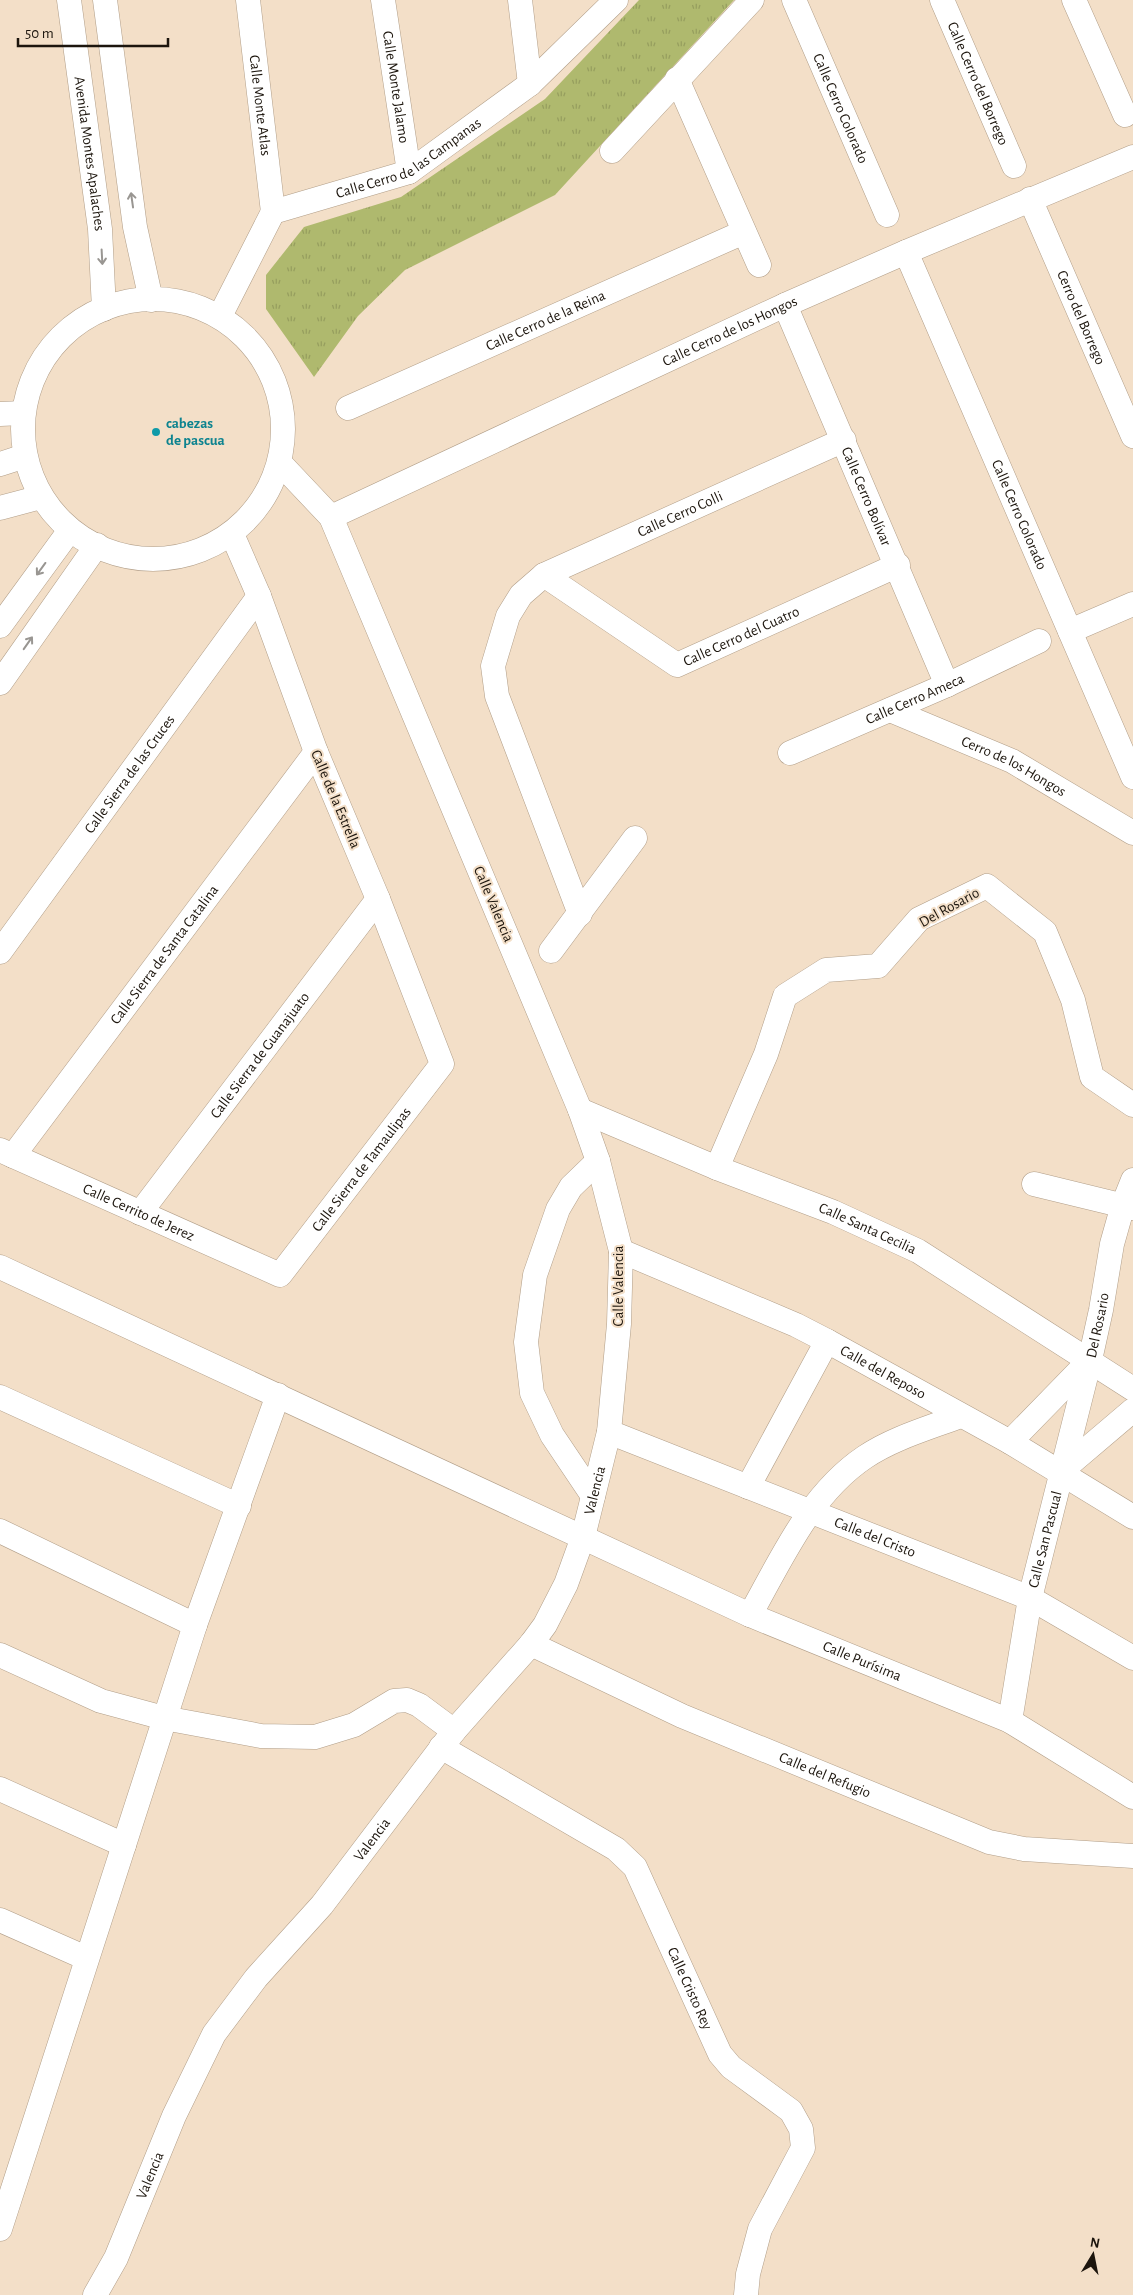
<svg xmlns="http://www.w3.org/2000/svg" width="1133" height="2295" font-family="'Alegreya Sans',sans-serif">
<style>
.grass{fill:url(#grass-tufts)}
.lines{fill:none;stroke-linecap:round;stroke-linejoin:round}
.minor-casing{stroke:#b19e88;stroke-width:25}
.minor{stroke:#fff;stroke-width:24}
.oneway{stroke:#999692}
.culture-dot{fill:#0f9aa8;stroke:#f3dfc8;stroke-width:2}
.labels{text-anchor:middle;stroke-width:4;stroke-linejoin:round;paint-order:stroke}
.street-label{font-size:15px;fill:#1c150d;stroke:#f3dfc8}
.culture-label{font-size:15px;font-weight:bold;fill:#0d838f;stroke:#f3dfc8;text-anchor:start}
</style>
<defs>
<pattern id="grass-tufts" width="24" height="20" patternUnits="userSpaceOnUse" patternTransform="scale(1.25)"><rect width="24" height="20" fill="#afb96e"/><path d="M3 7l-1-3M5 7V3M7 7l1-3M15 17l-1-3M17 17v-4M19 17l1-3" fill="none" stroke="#969e5e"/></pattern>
</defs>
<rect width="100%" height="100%" fill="#f3dfc8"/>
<path class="grass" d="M639,0H734L555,195L405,270L358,316L314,377L266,309V275L304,227L401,197L545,99Z"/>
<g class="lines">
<defs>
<g id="minor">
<path id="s1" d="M69,0L100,229L104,309"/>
<path d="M105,0L135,227L151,300"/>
<path id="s2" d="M248,0L273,212"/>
<path id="s3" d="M383,0L409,172"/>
<path d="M520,0L530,84"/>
<path id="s4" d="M794,0L887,215"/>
<path id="s5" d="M942,0L1014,166"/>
<path d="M1074,0L1125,115"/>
<path d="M677,79L759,265"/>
<path d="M612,151L752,0"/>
<path id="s6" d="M1030,199L1133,436"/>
<path id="s7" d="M906,252L1133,777"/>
<circle cx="153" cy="429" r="130"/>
<path id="s8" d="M785,305L947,685"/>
<path id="s9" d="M220,316L273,212L409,172L530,84L616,0"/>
<path id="s10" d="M348,408L744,232"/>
<path d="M0,414L23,413"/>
<path d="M0,464L25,456"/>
<path d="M0,508L41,497"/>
<path id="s11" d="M331,517L785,305L906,252L1133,157"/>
<path id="s12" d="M544,575L677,665L898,565"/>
<path d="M0,626L70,530"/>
<path d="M1070,631L1133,604"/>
<path d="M0,683L97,545"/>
<path id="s13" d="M890,710L1012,761L1133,833"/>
<path id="s14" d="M790,753L947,685L1039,641"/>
<path id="s15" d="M580,914L497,696L493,666L508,616L521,595L544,575L844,440"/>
<path d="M551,951L635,838"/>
<path id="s16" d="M0,952L259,596"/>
<path id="s17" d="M580,1110L717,1168L833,1212L918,1251L1133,1389"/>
<path id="s18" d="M0,1150L280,1275L442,1064L378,899L316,752L259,596L232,534"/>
<path id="s19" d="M13,1156L316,752"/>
<path d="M717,1168L766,1054L785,996L826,970L878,966L919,919L987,886L1045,932L1073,1000L1092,1077L1133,1105"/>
<path d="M1034,1184L1133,1208"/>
<path id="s20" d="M140,1213L378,899"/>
<path id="s21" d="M621,1251L796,1325L827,1341L1010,1442L1133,1517"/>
<path id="s22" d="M0,1267L750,1615L1010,1721L1133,1797"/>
<path d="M0,1397L239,1506"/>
<path id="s23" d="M609,1432L1030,1598L1133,1658"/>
<path id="s24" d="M1010,1442L1090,1360L1101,1310L1112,1244L1123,1205L1133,1180"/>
<path d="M1060,1472L1133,1410"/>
<path d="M748,1487L827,1341"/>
<path d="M593,1496L552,1435L532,1393L526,1342L535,1275L558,1209L571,1187L598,1161"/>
<path d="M0,1531L195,1625"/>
<path d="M750,1615C782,1558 810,1494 865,1457C893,1438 929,1428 960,1416"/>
<path id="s25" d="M531,1644L682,1716L989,1842L1024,1849L1133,1856"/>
<path d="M0,1655L101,1701L164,1718L261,1736L315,1737L354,1725L394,1701L407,1700L419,1705L454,1731"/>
<path id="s26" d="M1010,1721L1030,1598L1090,1360"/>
<path id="s27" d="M441,1747L616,1849L635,1867L720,2054L731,2067L791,2111L801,2129L803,2148L760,2229L748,2274L746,2295"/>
<path d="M0,1789L124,1845"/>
<path d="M0,1920L86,1958"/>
<path d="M0,2229L195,1625L278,1395"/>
<path id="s28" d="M95,2295L116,2258L174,2116L214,2034L256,1978L322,1905L454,1731L531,1644L545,1625L566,1584L583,1537L609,1432L619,1324L621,1251L598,1161L580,1110L331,517L280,463"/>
</g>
</defs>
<use href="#minor" class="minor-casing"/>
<use href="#minor" class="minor"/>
</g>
<defs><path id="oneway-shaft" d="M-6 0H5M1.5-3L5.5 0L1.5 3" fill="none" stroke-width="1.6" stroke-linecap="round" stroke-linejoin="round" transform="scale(1.25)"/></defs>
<g class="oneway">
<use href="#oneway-shaft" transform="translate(132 200) rotate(-98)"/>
<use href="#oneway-shaft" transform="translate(102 257) rotate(87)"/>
<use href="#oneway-shaft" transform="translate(41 569) rotate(126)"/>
<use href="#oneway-shaft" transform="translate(28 643) rotate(-55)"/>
</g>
<circle class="culture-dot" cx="156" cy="432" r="5"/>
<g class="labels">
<g class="street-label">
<text dy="5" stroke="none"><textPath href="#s5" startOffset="91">Calle Cerro del Borrego</textPath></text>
<text dy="5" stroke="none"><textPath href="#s3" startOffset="88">Calle Monte Jalamo</textPath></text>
<text dy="5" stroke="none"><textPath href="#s2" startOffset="106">Calle Monte Atlas</textPath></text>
<text dy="5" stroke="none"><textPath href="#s4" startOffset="118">Calle Cerro Colorado</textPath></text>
<text dy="5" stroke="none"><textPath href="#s1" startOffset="155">Avenida Montes Apalaches</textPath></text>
<text dy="5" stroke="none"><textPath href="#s9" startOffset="264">Calle Cerro de las Campanas</textPath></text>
<text dy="5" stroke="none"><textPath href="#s6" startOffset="129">Cerro del Borrego</textPath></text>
<text dy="5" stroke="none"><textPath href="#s10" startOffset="216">Calle Cerro de la Reina</textPath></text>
<text dy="5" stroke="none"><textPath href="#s11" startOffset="440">Calle Cerro de los Hongos</textPath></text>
<text dy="5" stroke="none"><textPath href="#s8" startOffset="208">Calle Cerro Bolívar</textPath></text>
<text dy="5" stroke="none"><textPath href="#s15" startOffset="520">Calle Cerro Colli</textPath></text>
<text dy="5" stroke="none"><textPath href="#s7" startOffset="286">Calle Cerro Colorado</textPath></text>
<text dy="5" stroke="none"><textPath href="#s12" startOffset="231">Calle Cerro del Cuatro</textPath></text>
<text dy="5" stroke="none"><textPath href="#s14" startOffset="136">Calle Cerro Ameca</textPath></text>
<text dy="5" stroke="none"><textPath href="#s13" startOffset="136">Cerro de los Hongos</textPath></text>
<text dy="5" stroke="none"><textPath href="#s16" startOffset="220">Calle Sierra de las Cruces</textPath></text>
<text transform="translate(336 799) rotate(67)" y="5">Calle de la Estrella</text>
<text transform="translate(494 904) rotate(67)" y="5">Calle Valencia</text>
<text transform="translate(949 907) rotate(-29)" y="5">Del Rosario</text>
<text dy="5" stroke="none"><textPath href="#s19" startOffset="252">Calle Sierra de Santa Catalina</textPath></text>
<text dy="5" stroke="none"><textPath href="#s20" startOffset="198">Calle Sierra de Guanajuato</textPath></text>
<text dy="5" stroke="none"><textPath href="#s18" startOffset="440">Calle Sierra de Tamaulipas</textPath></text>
<text dy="5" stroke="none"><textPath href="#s18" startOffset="152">Calle Cerrito de Jerez</textPath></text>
<text dy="5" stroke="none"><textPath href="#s17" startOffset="311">Calle Santa Cecilia</textPath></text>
<text transform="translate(618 1286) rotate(-90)" y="5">Calle Valencia</text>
<text dy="5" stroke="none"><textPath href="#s24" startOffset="150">Del Rosario</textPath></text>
<text dy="5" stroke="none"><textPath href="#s21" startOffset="289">Calle del Reposo</textPath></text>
<text dy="5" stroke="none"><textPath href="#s28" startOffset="958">Valencia</textPath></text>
<text dy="5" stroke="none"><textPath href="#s23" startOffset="286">Calle del Cristo</textPath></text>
<text dy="5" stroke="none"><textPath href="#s26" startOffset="185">Calle San Pascual</textPath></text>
<text dy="5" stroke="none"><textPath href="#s22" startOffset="948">Calle Purísima</textPath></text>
<text dy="5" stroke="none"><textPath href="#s25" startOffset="322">Calle del Refugio</textPath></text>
<text dy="5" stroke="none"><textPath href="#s28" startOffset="538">Valencia</textPath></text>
<text dy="5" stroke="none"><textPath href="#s27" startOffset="362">Calle Cristo Rey</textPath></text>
<text dy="5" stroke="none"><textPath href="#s28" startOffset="132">Valencia</textPath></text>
</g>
<g class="culture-label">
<text x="166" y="428">cabezas<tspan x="166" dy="17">de pascua</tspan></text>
</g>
</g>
<g transform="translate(1093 2255) rotate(10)" stroke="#f3dfc8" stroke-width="4" paint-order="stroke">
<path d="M0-4L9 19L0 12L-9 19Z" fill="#1c150d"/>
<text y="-8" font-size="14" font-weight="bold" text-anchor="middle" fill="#1c150d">N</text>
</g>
<path d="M18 38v8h150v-8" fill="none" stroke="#1c150d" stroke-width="2.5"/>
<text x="25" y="38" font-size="15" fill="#1c150d" stroke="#f3dfc8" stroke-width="4" paint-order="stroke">50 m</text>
</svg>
